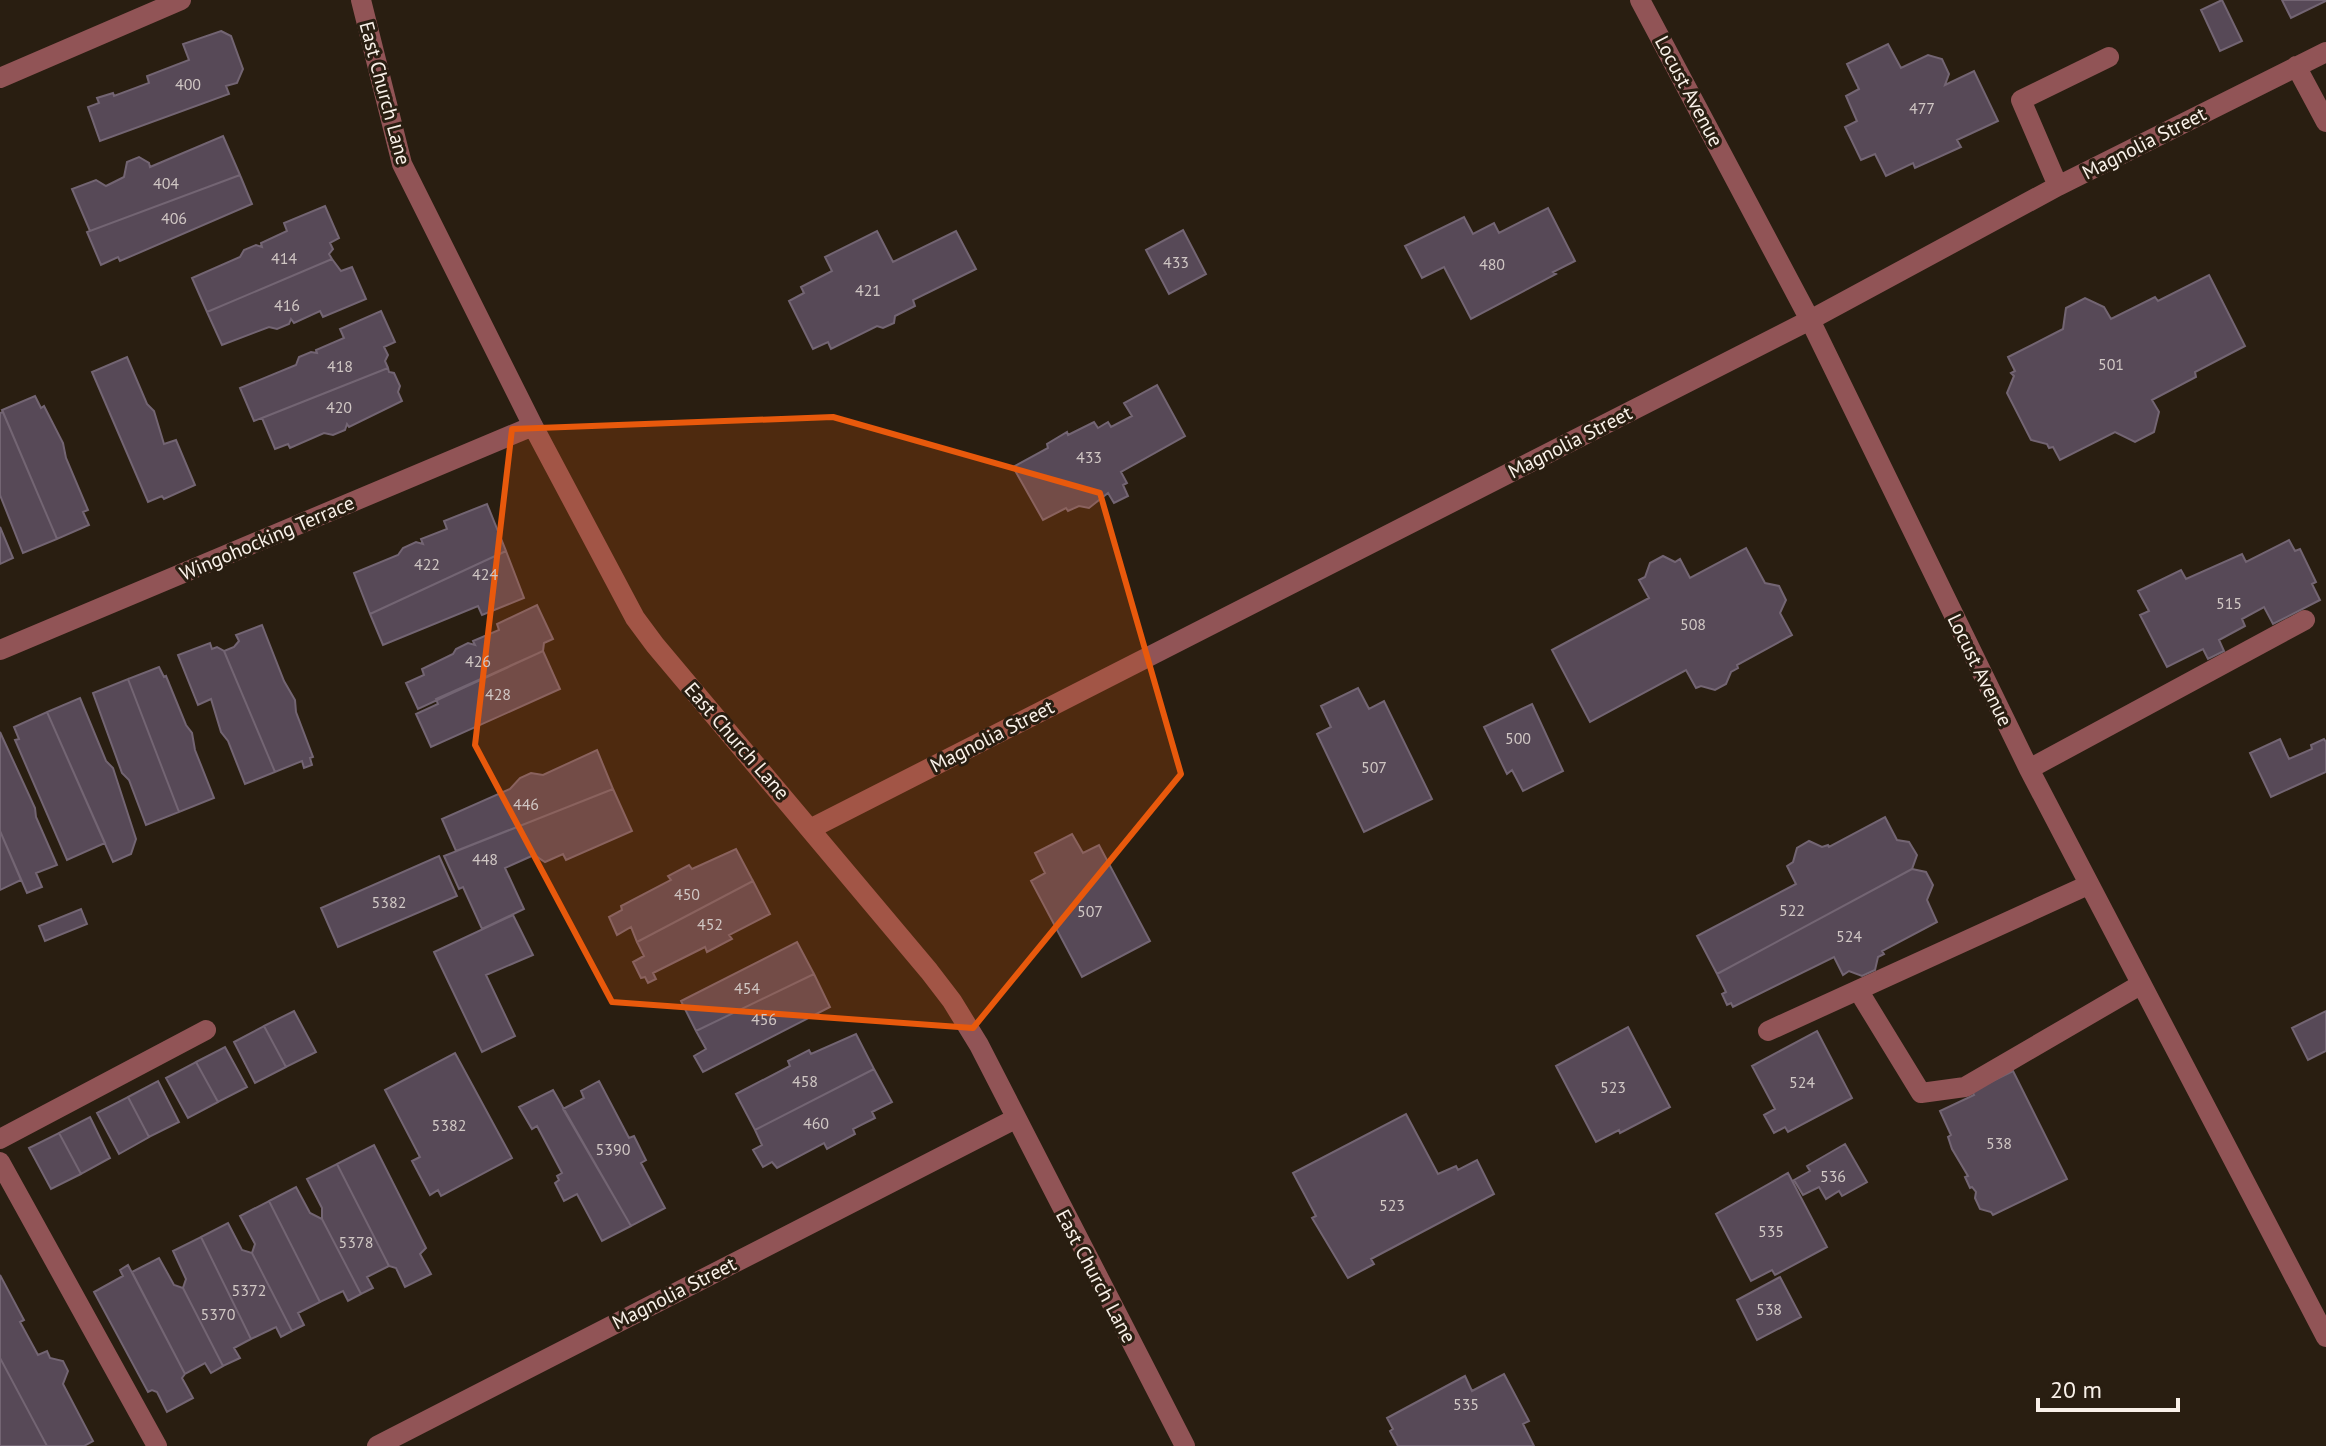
<svg xmlns="http://www.w3.org/2000/svg" width="2326" height="1446" font-family="'PT Sans',sans-serif">
<style>
.building{fill:#574957;stroke:#736573;stroke-width:2}
.lines{fill:none;stroke-linecap:round;stroke-linejoin:round}
.minor{stroke:#915456;stroke-width:20}
.marked{fill:#e8590c;fill-opacity:0.2;stroke:#e8590c;stroke-width:6;stroke-linejoin:round}
.labels{text-anchor:middle;stroke-width:6;stroke-linejoin:round;paint-order:stroke}
.number-label{font-size:16px;fill:#d0c7c4}
.street-label{font-size:20px;fill:#f9f1e9;stroke:#291e11}
</style>
<rect width="100%" height="100%" fill="#291e11"/>
<path class="building" d="M2222,0L2242,41L2220,51L2201,10Z
M2282,0H2326V1L2291,18Z
M221,31L231,36L243,69L237,83L226,86L229,94L100,141L88,107L99,103L97,98L113,93L114,96L149,83L147,76L189,60L183,44Z
M1888,44L1901,68L1928,55L1942,59L1949,74L1945,85L1974,71L1998,121L1957,140L1961,147L1915,168L1913,163L1886,176L1875,154L1861,160L1845,127L1857,121L1846,96L1859,89L1847,64Z
M223,136L240,175L90,231L72,189L96,180L106,186L124,177L127,162L139,157L149,163L150,167Z
M240,175L252,204L120,261L118,257L101,265L87,232Z
M325,206L339,238L330,243L333,249L329,254L332,259L207,312L192,278L240,257L244,250L256,245L262,247L261,243L287,231L284,223Z
M1548,208L1575,261L1553,272L1556,274L1471,319L1444,267L1422,278L1405,246L1464,217L1473,234L1494,223L1499,233Z
M1183,230L1206,274L1169,294L1146,250Z
M877,231L893,262L956,231L976,269L913,300L915,306L895,316L894,323L883,328L877,326L831,349L828,342L813,349L789,301L804,293L801,287L832,271L825,257Z
M332,259L341,271L352,267L366,299L323,317L320,311L294,323L291,319L289,324L277,329L269,327L222,345L207,312Z
M2209,275L2245,346L2195,372L2196,377L2152,400L2159,412L2154,432L2135,442L2115,432L2060,460L2053,447L2049,448L2047,444L2031,440L2007,393L2014,376L2011,373L2015,371L2008,357L2063,329L2066,308L2085,298L2104,307L2111,319L2155,297L2158,301Z
M381,311L395,342L384,347L388,355L385,361L388,368L254,421L240,388L296,365L299,357L311,352L317,353L316,350L344,338L340,329Z
M127,357L147,404L154,411L164,444L176,440L195,485L164,499L162,496L148,502L92,372Z
M388,368L389,372L394,373L400,386L398,392L402,401L349,427L347,424L345,430L333,435L324,433L290,448L288,444L275,449L262,418Z
M1157,385L1185,436L1121,472L1127,483L1123,485L1128,496L1114,503L1108,493L1089,508L1079,506L1068,511L1066,508L1043,520L1013,467L1048,448L1047,444L1067,432L1068,435L1094,422L1098,428L1108,422L1111,427L1132,416L1124,403Z
M35,396L41,408L44,406L63,443L66,458L88,510L83,512L89,525L57,539L2,410Z
M3,412L57,539L23,553L0,495V413Z
M487,504L506,551L370,614L354,573L398,555L403,548L416,542L423,544L421,539L447,529L444,521Z
M0,527L13,558L0,564Z
M2289,540L2295,551L2300,549L2316,582L2312,584L2320,600L2273,624L2264,607L2242,619L2245,626L2219,640L2224,651L2208,659L2203,649L2167,667L2140,615L2149,611L2138,591L2181,570L2186,579L2242,554L2246,562Z
M1746,548L1765,583L1779,586L1786,600L1780,613L1792,635L1737,665L1738,668L1731,672L1726,684L1715,690L1701,686L1696,688L1686,670L1590,722L1552,650L1649,598L1639,580L1645,577L1650,563L1663,556L1675,562L1680,559L1690,578Z
M506,551L524,598L482,615L478,606L383,645L370,614Z
M537,605L553,639L544,643L543,651L418,709L406,683L424,675L422,669L453,654L456,649L468,643L475,645L473,641L499,630L497,624Z
M262,625L284,681L295,700L296,712L313,757L310,758L312,765L304,768L302,761L275,772L224,651L234,647L239,641L236,635Z
M210,643L212,649L217,647L224,651L275,772L245,784L228,741L221,732L211,699L198,705L178,655Z
M543,651L560,689L431,747L416,714L438,704L436,699Z
M159,667L164,677L166,676L186,725L192,733L195,750L214,798L179,812L128,679Z
M128,679L179,812L146,825L129,780L122,773L93,693Z
M1358,688L1369,709L1384,701L1432,799L1364,832L1317,734L1331,727L1321,706Z
M80,698L106,761L113,768L136,839L131,854L113,862L47,712Z
M1532,704L1563,771L1523,791L1512,770L1507,774L1484,727Z
M47,712L105,843L67,860L15,740L19,739L14,727Z
M0,732L35,808L36,817L57,865L36,873L42,887L27,893L0,831Z
M2280,739L2289,759L2312,749L2311,745L2324,739L2326,742V772L2271,797L2250,753Z
M597,750L613,789L456,851L442,819L510,789L520,778L531,773L543,775Z
M613,789L632,831L566,860L563,854L545,862L534,855L505,868L524,909L482,929L463,887L459,889L444,856Z
M1885,817L1897,840L1909,842L1917,855L1912,869L1717,974L1697,936L1796,884L1787,866L1793,862L1797,848L1809,841L1822,847L1828,845L1829,847Z
M0,831L21,880L0,890Z
M1072,834L1083,853L1099,845L1150,941L1082,977L1031,881L1045,873L1035,853Z
M736,849L753,881L637,942L631,927L617,935L609,917L622,910L621,906L671,880L668,876L689,865L692,869Z
M439,856L457,896L338,947L321,908Z
M1912,869L1926,872L1933,885L1927,900L1937,922L1882,951L1884,954L1878,957L1875,970L1862,976L1849,971L1843,975L1834,957L1733,1007L1731,1003L1727,1005L1722,994L1726,992L1717,974Z
M753,881L770,914L729,935L732,939L707,952L705,947L653,973L656,979L648,983L645,977L641,978L633,962L644,956L637,942Z
M81,909L87,924L45,941L39,926Z
M513,915L533,955L486,975L515,1036L482,1052L434,952Z
M797,942L814,974L696,1031L681,1001Z
M814,974L830,1007L703,1072L694,1056L706,1049L696,1031Z
M294,1011L316,1052L286,1067L264,1026Z
M2326,1011V1051L2308,1060L2292,1028Z
M264,1026L286,1067L255,1083L234,1042Z
M1628,1027L1670,1107L1620,1133L1619,1130L1596,1142L1556,1066Z
M1817,1031L1852,1098L1788,1132L1785,1127L1774,1133L1764,1115L1775,1109L1752,1066Z
M856,1034L874,1069L755,1130L736,1094L790,1066L788,1061L809,1050L811,1054Z
M225,1047L247,1087L218,1102L196,1062Z
M455,1053L512,1158L441,1196L438,1190L430,1195L412,1161L420,1157L385,1090Z
M196,1062L218,1102L188,1118L166,1078Z
M874,1069L892,1102L872,1112L875,1118L853,1129L855,1134L827,1149L824,1143L777,1168L772,1162L763,1167L753,1150L762,1145L755,1130Z
M2013,1071L2067,1179L1993,1215L1991,1212L1980,1209L1975,1198L1976,1192L1972,1187L1970,1188L1965,1177L1968,1176L1952,1149L1948,1137L1951,1135L1940,1111L1974,1095L1972,1091Z
M158,1081L179,1122L149,1137L128,1097Z
M599,1081L629,1138L634,1136L646,1160L641,1163L665,1208L631,1226L563,1109L584,1098L581,1091Z
M553,1090L631,1226L602,1241L577,1194L564,1201L555,1183L559,1180L557,1176L562,1173L537,1126L532,1129L519,1107Z
M128,1097L149,1137L119,1154L97,1113Z
M1406,1114L1438,1174L1456,1166L1458,1170L1477,1160L1494,1194L1371,1259L1374,1264L1348,1278L1312,1218L1316,1216L1293,1173Z
M90,1117L110,1158L81,1174L59,1133Z
M59,1133L81,1174L51,1189L29,1148Z
M1845,1144L1867,1182L1842,1196L1839,1191L1826,1199L1819,1187L1803,1195L1794,1180L1810,1171L1807,1166Z
M374,1145L426,1248L420,1254L431,1274L405,1287L396,1268L389,1266L337,1164Z
M337,1164L389,1266L367,1277L373,1288L361,1294L322,1219V1208L307,1179Z
M1788,1173L1827,1247L1775,1275L1772,1270L1751,1281L1716,1214Z
M296,1187L310,1213L322,1219L361,1294L348,1301L343,1291L320,1302L269,1201Z
M269,1201L320,1302L298,1313L304,1325L292,1331L252,1253L255,1244L240,1216Z
M228,1223L242,1250L252,1253L292,1331L281,1337L276,1327L251,1339L201,1237Z
M201,1237L251,1339L234,1348L240,1358L223,1366L183,1288L186,1279L173,1251Z
M159,1258L174,1285L183,1288L223,1366L211,1373L205,1363L185,1374L132,1272Z
M128,1265L185,1374L182,1378L193,1398L167,1412L157,1392L152,1390L148,1392L94,1292L123,1276L120,1270Z
M0,1275L24,1320L20,1322L38,1355L47,1351L50,1358L63,1361L68,1371L63,1384L93,1441L84,1446H47L0,1358Z
M1780,1277L1801,1317L1757,1340L1737,1300Z
M0,1358L47,1446H0Z
M1504,1374L1529,1421L1523,1424L1534,1446H1398L1390,1431L1393,1429L1387,1418L1465,1376L1472,1391Z"/>
<g class="lines">
<path class="minor" d="M361,0L402,164L533,426L635,618L655,645L929,971L952,1001L979,1045L1185,1446
M1640,0L1810,320L2029,769L2326,1337
M2296,66L2326,122
M0,78L181,0
M2058,186L2021,100L2109,57
M0,650L533,426
M2029,769L2305,620
M812,828L1810,320L2058,186L2326,52
M1858,990L1921,1093L1965,1087L2140,985
M1768,1031L2088,885
M0,1139L206,1030
M0,1162L157,1446
M377,1446L1015,1119"/>
</g>
<path class="marked" d="M833,417L1100,493L1181,774L973,1028L612,1002L475,745L512,429Z"/>
<g class="labels">
<g class="number-label">
<text x="188" y="90">400</text>
<text x="1922" y="114">477</text>
<text x="166" y="189">404</text>
<text x="174" y="224">406</text>
<text x="284" y="264">414</text>
<text x="1176" y="268">433</text>
<text x="1492" y="270">480</text>
<text x="868" y="296">421</text>
<text x="287" y="311">416</text>
<text x="2111" y="370">501</text>
<text x="340" y="372">418</text>
<text x="339" y="413">420</text>
<text x="1089" y="463">433</text>
<text x="427" y="570">422</text>
<text x="485" y="580">424</text>
<text x="2229" y="609">515</text>
<text x="1693" y="630">508</text>
<text x="478" y="667">426</text>
<text x="498" y="700">428</text>
<text x="1518" y="744">500</text>
<text x="1374" y="773">507</text>
<text x="526" y="810">446</text>
<text x="485" y="865">448</text>
<text x="687" y="900">450</text>
<text x="389" y="908">5382</text>
<text x="1792" y="916">522</text>
<text x="1090" y="917">507</text>
<text x="710" y="930">452</text>
<text x="1849" y="942">524</text>
<text x="747" y="994">454</text>
<text x="764" y="1025">456</text>
<text x="805" y="1087">458</text>
<text x="1802" y="1088">524</text>
<text x="1613" y="1093">523</text>
<text x="816" y="1129">460</text>
<text x="449" y="1131">5382</text>
<text x="1999" y="1149">538</text>
<text x="613" y="1155">5390</text>
<text x="1833" y="1182">536</text>
<text x="1392" y="1211">523</text>
<text x="1771" y="1237">535</text>
<text x="356" y="1248">5378</text>
<text x="249" y="1296">5372</text>
<text x="1769" y="1315">538</text>
<text x="218" y="1320">5370</text>
<text x="1466" y="1410">535</text>
</g>
<g class="street-label">
<text transform="translate(1689 91) rotate(62)" y="7">Locust Avenue</text>
<text transform="translate(385 93) rotate(75)" y="7">East Church Lane</text>
<text transform="translate(2144 143) rotate(-27)" y="7">Magnolia Street</text>
<text transform="translate(1570 442) rotate(-27)" y="7">Magnolia Street</text>
<text transform="translate(267 538) rotate(-23)" y="7">Wingohocking Terrace</text>
<text transform="translate(1980 670) rotate(64)" y="7">Locust Avenue</text>
<text transform="translate(992 736) rotate(-27)" y="7">Magnolia Street</text>
<text transform="translate(737 741) rotate(49)" y="7">East Church Lane</text>
<text transform="translate(1096 1276) rotate(62)" y="7">East Church Lane</text>
<text transform="translate(674 1293) rotate(-27)" y="7">Magnolia Street</text>
</g>
</g>
<path d="M2038 1398v12h140v-12" fill="none" stroke="#f9f1e9" stroke-width="4"/>
<text x="2050" y="1398" font-size="24" fill="#f9f1e9" stroke="#291e11" stroke-width="6" paint-order="stroke">20 m</text>
</svg>
